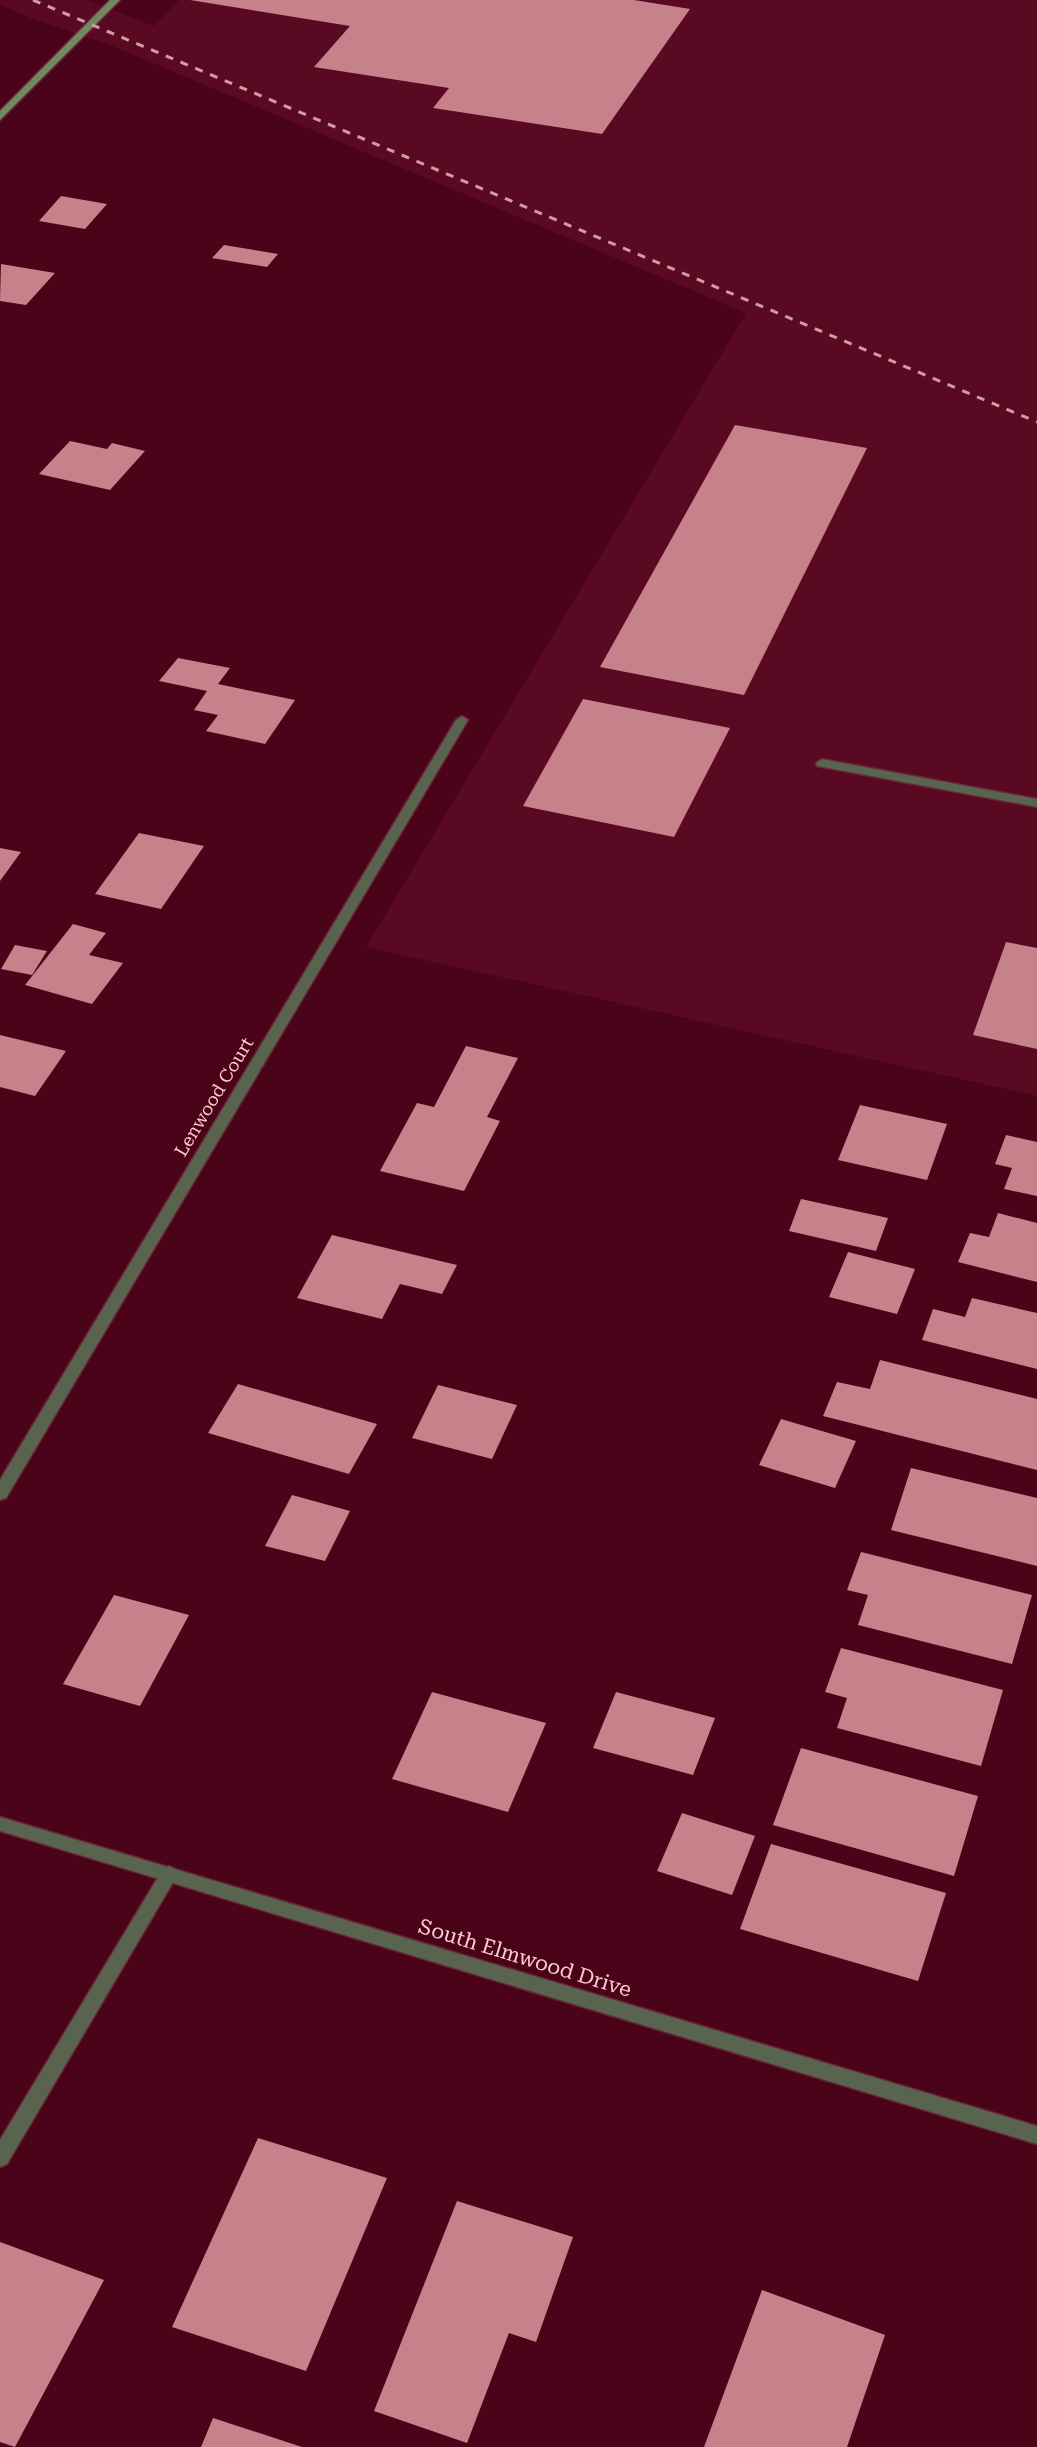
<svg xmlns="http://www.w3.org/2000/svg" width="1037" height="2447" font-family="'Roboto Serif',serif">
<style>
.built{fill:#5a0923}
.building{fill:#c7818b}
.lines{fill:none;stroke-linecap:round;stroke-linejoin:round}
.lane-casing{stroke:#672337;stroke-width:3}
.street-casing{stroke:#672337;stroke-width:3}
.secondary-casing{stroke:#672337;stroke-width:3}
.lane{fill:#58644d;fill-rule:evenodd}
.street{fill:#58644d;fill-rule:evenodd}
.secondary{fill:#738762;fill-rule:evenodd}
.rail{stroke:#cf9ca5;stroke-width:3;stroke-dasharray:8 8;stroke-linecap:butt}
.labels{text-anchor:middle;stroke-width:6;stroke-linejoin:round;paint-order:stroke}
.street-label{font-size:18px;fill:#facdd2;stroke:#4b0319}
.near-street-label{font-size:21px;fill:#facdd2;stroke:#4b0319}
</style>
<rect width="100%" height="100%" fill="#4b0319"/>
<path class="built" d="M0,0H87L154,26L179,0H1037V1096L366,947L746,313L110,45L31,18L0,5Z"/>
<path class="building" d="M190,0H634L690,9L602,134L433,108L449,88L314,67L350,26Z
M61,196L107,204L85,229L39,221Z
M224,245L278,254L267,267L212,258Z
M1,264L55,273L26,305L0,301Z
M735,425L867,448L744,695L600,667Z
M70,441L107,449L112,443L145,451L110,490L39,474Z
M178,658L230,668L218,684L295,700L265,744L206,731L218,715L194,710L207,691L159,681Z
M583,699L730,728L674,837L523,806Z
M139,833L204,846L161,909L95,894Z
M0,848L21,852L0,881Z
M73,924L106,933L89,955L123,963L92,1004L25,985Z
M1006,942L1037,948V1049L973,1035Z
M15,945L47,951L32,975L1,969Z
M0,1035L66,1051L35,1096L0,1087Z
M466,1046L518,1058L487,1117L500,1121L464,1191L380,1171L417,1103L434,1107Z
M860,1105L947,1124L927,1180L838,1160Z
M1006,1135L1037,1142V1196L1004,1189L1012,1168L995,1164Z
M801,1199L888,1218L876,1251L789,1231Z
M998,1213L1037,1223V1282L958,1262L970,1233L989,1237Z
M332,1235L457,1265L442,1294L400,1284L382,1319L297,1298Z
M848,1252L915,1269L897,1314L829,1297Z
M972,1298L1037,1313V1369L922,1340L933,1309L965,1317Z
M880,1360L1037,1399V1470L823,1416L837,1382L870,1389Z
M238,1384L377,1424L349,1474L208,1433Z
M438,1385L517,1405L492,1459L412,1438Z
M781,1419L856,1441L835,1488L759,1465Z
M911,1468L1037,1498V1566L891,1530Z
M292,1495L350,1511L325,1561L265,1546Z
M861,1552L1032,1595L1012,1664L858,1625L868,1595L847,1590Z
M114,1595L189,1615L140,1706L63,1684Z
M841,1648L1003,1690L981,1766L837,1728L847,1698L825,1692Z
M432,1692L546,1723L508,1812L392,1779Z
M616,1692L715,1718L693,1775L593,1748Z
M801,1748L978,1796L954,1876L773,1825Z
M682,1813L755,1836L732,1895L657,1871Z
M771,1844L946,1893L918,1981L740,1929Z
M258,2138L387,2178L306,2371L172,2327Z
M457,2201L573,2237L536,2342L509,2333L467,2443L374,2411Z
M0,2242L104,2280L15,2447L0,2442Z
M762,2290L885,2335L847,2447H704Z
M213,2418L302,2447H201Z"/>
<g class="lines">
<defs>
<path id="lane" d="M822,759L1037,799V807L817,766L816,763Z
M169,1866L175,1869L178,1874L175,1879L7,2164L0,2167V2140L163,1869Z"/>
<path id="street" d="M462,716L468,720L6,1498L0,1500V1480L456,720Z
M0,1817L1037,2126V2144L0,1831Z"/>
<path id="secondary" d="M110,0H120L0,120V111Z"/>
</defs>
<use href="#lane" class="lane-casing"/>
<use href="#street" class="street-casing"/>
<use href="#secondary" class="secondary-casing"/>
<use href="#lane" class="lane"/>
<use href="#street" class="street"/>
<use href="#secondary" class="secondary"/>
<path class="rail" d="M33,0L1037,422"/>
</g>
<g class="labels">
<g class="street-label">
<text transform="translate(214 1097) rotate(-59)" y="6">Lenwood Court</text>
</g>
<g class="near-street-label">
<text transform="translate(525 1958) rotate(17)" y="7">South Elmwood Drive</text>
</g>
</g>
</svg>
